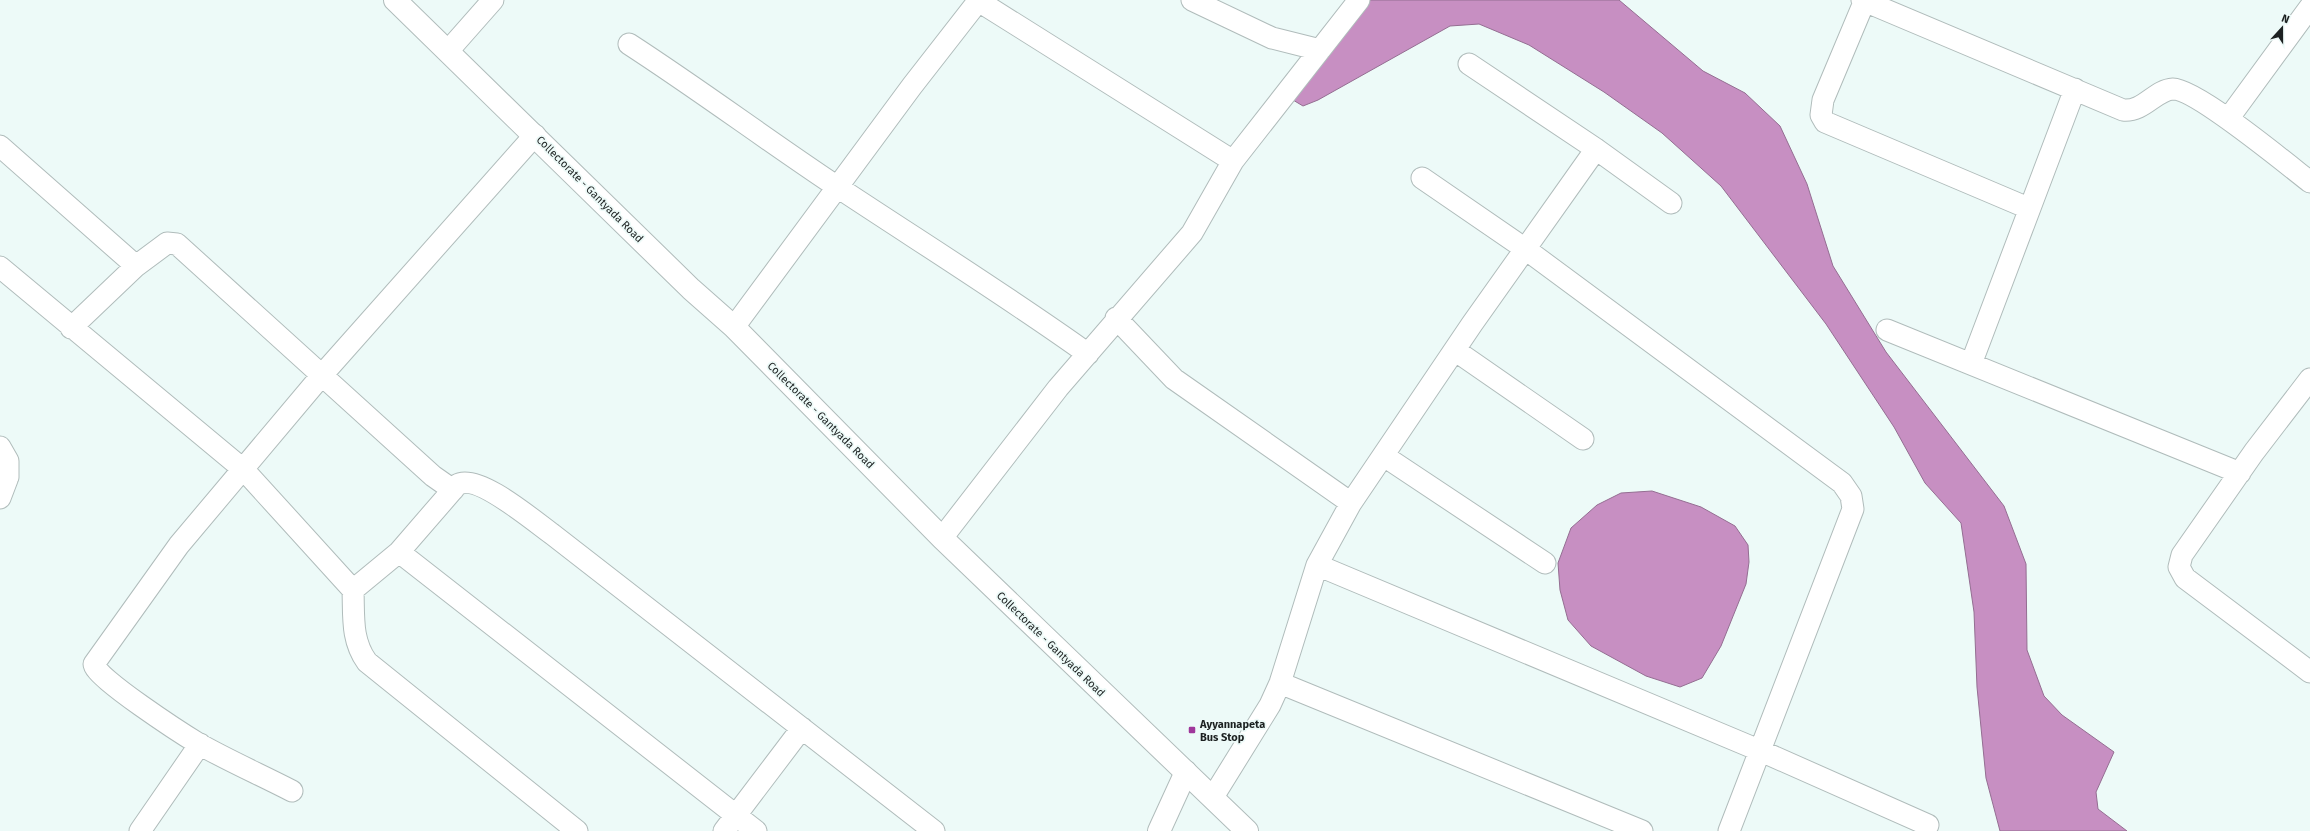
<svg xmlns="http://www.w3.org/2000/svg" width="2310" height="831" font-family="'Fira Sans',sans-serif">
<style>
.water{fill:#c78fc2;stroke:#946e92}
.lines{fill:none;stroke-linecap:round;stroke-linejoin:round}
.minor-casing{stroke:#b0bcbb;stroke-width:23}
.tertiary-casing{stroke:#b0bcbb;stroke-width:24}
.secondary-casing{stroke:#b0bcbb;stroke-width:24}
.minor{stroke:#fff;stroke-width:21}
.tertiary{stroke:#fff;stroke-width:22}
.secondary{stroke:#fff;stroke-width:22}
.poi-dot{fill:#9f379b;stroke:#edfaf8;stroke-width:1.5}
.labels{text-anchor:middle;stroke-width:3.5;stroke-linejoin:round;paint-order:stroke}
.street-label{font-size:11px;fill:#1c2121;stroke:#edfaf8}
.poi-label{font-size:11px;font-weight:bold;fill:#1c2121;stroke:#edfaf8;text-anchor:start}
</style>
<rect width="100%" height="100%" fill="#edfaf8"/>
<path class="water" d="M1367,0H1619L1703,71L1745,93L1780,126L1807,184L1833,266L1886,352L2004,506L2026,564L2027,650L2044,696L2062,715L2114,752L2096,792L2098,809L2127,831H2000L1986,778L1977,687L1974,612L1961,523L1925,483L1894,427L1826,324L1721,186L1662,133L1604,92L1529,45L1479,24L1450,26L1318,100L1303,106L1293,100Z
M1652,491L1701,507L1735,526L1748,545L1749,562L1746,584L1721,646L1702,678L1680,687L1646,676L1591,646L1568,620L1560,590L1558,563L1571,528L1597,505L1621,493Z"/>
<g class="lines">
<defs>
<path id="minor" d="M977,0L1233,161
M1192,0L1272,38L1320,50
M1862,0L2123,110C2144,112 2155,90 2173,89C2196,89 2287,164 2310,182
M1865,0L1823,100L1821,115L1825,122L2028,208
M629,44C700,90 768,141 839,188C922,243 1007,296 1088,354
M448,51L493,0
M1469,64L1596,149L1671,203
M2228,119L2310,7
M0,146L136,266
M1422,178L1524,248L1842,483L1851,496L1853,509L1729,831
M0,267L244,470L353,590C354,616 351,640 367,662L577,831
M1116,318L1174,379L1351,503
M734,327L912,86L979,0
M71,328L136,266L167,243L177,244L433,476L453,490
M1887,330L2240,473
M1456,351L1583,439
M1971,364L2075,89
M2310,379L2254,452L2182,555L2179,567L2185,578L2310,672
M0,447L8,461V477
M1384,456L1545,563
M0,474L8,477L0,498
M942,538L1058,388L1192,233L1233,161L1359,0
M399,552L756,831
M1317,565L1761,751L1928,825
M353,590L399,552L457,485C477,472 535,522 552,534L934,831
M1280,683L1642,831
M292,791C261,775 229,761 199,744C184,735 94,677 94,664L179,545L322,375L535,135
M1213,797L1270,705L1280,683L1317,565L1351,503L1472,324L1596,149
M140,831L200,744
M724,831L802,728"/>
<path id="tertiary" d="M395,0L691,289L734,327L942,538L1247,831"/>
<path id="secondary" d="M1159,831L1186,772"/>
</defs>
<use href="#minor" class="minor-casing"/>
<use href="#tertiary" class="tertiary-casing"/>
<use href="#secondary" class="secondary-casing"/>
<use href="#minor" class="minor"/>
<use href="#tertiary" class="tertiary"/>
<use href="#secondary" class="secondary"/>
</g>
<rect class="poi-dot" x="1188" y="726" width="8" height="8" rx="2"/>
<g class="labels">
<g class="street-label">
<text transform="translate(590 189) rotate(45)" y="4">Collectorate - Gantyada Road</text>
<text transform="translate(821 415) rotate(45)" y="4">Collectorate - Gantyada Road</text>
<text transform="translate(1051 644) rotate(44)" y="4">Collectorate - Gantyada Road</text>
</g>
<g class="poi-label">
<text x="1200" y="728">Ayyannapeta<tspan x="1200" dy="13">Bus Stop</tspan></text>
</g>
</g>
<g transform="translate(2282 28) rotate(21)" stroke="#edfaf8" stroke-width="3" paint-order="stroke">
<path d="M0-3L7 15L0 10L-7 15Z" fill="#1c2121"/>
<text y="-6" font-size="11" font-weight="bold" text-anchor="middle" fill="#1c2121">N</text>
</g>
</svg>
